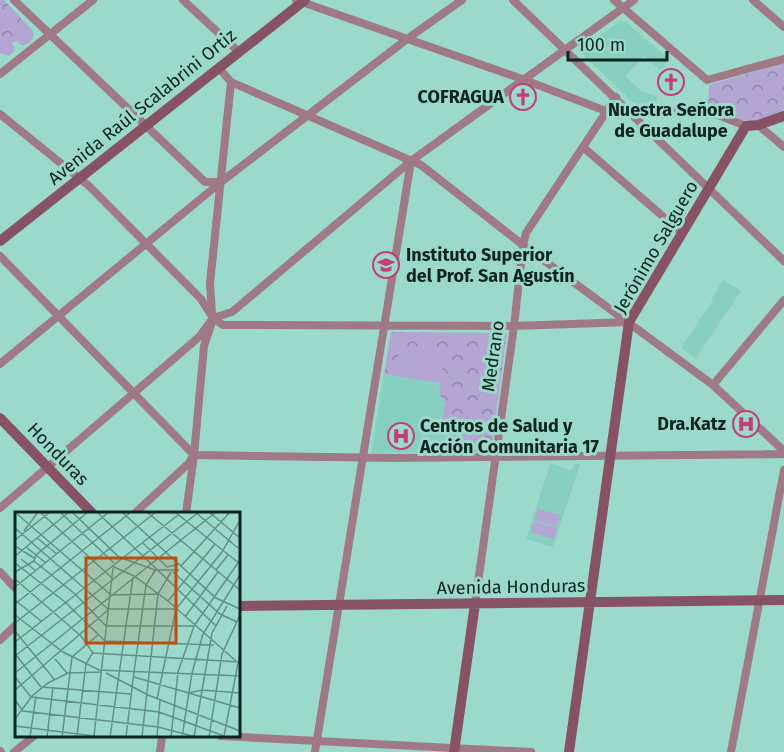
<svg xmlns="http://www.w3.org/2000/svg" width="784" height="752" font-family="'Fira Sans',sans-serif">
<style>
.built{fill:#87d0bf}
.park{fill:url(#park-crowns)}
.pitch{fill:#b3a6d5}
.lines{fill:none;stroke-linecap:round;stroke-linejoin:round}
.street{stroke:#9f7985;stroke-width:8}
.secondary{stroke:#875264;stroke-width:10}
.labels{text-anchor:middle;stroke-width:6;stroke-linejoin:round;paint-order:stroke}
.poi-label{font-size:18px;font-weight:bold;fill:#0a241e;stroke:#9bd9ca;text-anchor:end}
.street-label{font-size:18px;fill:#0a241e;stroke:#9bd9ca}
.inset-road{fill:none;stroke:#619185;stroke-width:1.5}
.view{fill:#bc4e10;fill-opacity:0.15;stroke:#bc4e10;stroke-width:3}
.inset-edge{fill:none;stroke:#0a241e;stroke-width:3}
</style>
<defs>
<pattern id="park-crowns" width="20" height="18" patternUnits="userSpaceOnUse" patternTransform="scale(1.5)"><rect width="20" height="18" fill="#b3a6d5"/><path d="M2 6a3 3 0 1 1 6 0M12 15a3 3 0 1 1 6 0" fill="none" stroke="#9087ac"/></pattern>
</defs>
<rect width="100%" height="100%" fill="#9bd9ca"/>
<path class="built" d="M620,21L626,22L669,59L660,70L645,56L625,76L641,91L658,97L656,104L636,105L581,53V49Z
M723,280L741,291L696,358L681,348L713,300L712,298Z
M384,374L441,383L445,402L441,427L456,430L453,452L371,453Z
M553,464L571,470L574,464H580L553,547L526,539L550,465Z"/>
<path class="park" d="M0,0H4L33,31C34,39 31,45 22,45L16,41L12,43L15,50L9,56L0,53Z
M784,63V110C773,114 759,122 747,121C734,119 722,107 708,104L709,85Z
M391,332L507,333L491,452H453L456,430L441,427L445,402L439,394L440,383L384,374Z"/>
<path class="pitch" d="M400,346L445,353L441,381L395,374Z
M468,415L476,416L473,438L465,437Z
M538,509L561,515L557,527L535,520Z
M534,521L557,528L554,539L531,532Z"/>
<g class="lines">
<path class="street" d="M14,0L205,182H220
M183,0L239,52
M296,0L522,79L606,111L633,114L705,110L746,126
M513,0L784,261
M614,0L707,80L784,59
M753,0L784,27
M219,68L231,82L421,165L523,245L713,385L784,451
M0,74L93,0
M0,114L89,186L201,299L213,318L223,325L514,326L629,322
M758,125L784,147
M583,147L682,233
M0,256L194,455L396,458L784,454
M212,313L210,283L231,82
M0,364L221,182L407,39L462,0
M713,385L784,300
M0,508L199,337L213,318L232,312L411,161L634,0
M134,514L189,463L193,456
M186,514L194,455L204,346L211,325
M0,572L16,589
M475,604L514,326L523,245L526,233L616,97
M0,640L16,625
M221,736L531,752
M0,751L1,752
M14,752L34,736
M160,752L162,736
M315,752L411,161
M731,752L784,470"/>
<path class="secondary" d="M0,241L305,0
M0,418L93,514
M238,606L784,600
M454,752L475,604
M569,752L629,322L746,126L758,125L784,116"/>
</g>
<defs>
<symbol id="church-ring" viewBox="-11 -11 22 22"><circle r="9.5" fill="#9bd9ca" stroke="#c53c77" stroke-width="1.5"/><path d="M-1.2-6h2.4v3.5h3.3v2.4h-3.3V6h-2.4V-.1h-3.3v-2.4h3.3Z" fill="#c53c77"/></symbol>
<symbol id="university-ring" viewBox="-11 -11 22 22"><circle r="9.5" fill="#9bd9ca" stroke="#c53c77" stroke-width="1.5"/><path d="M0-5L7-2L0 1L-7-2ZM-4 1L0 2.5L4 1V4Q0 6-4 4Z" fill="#c53c77"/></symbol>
<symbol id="hospital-ring" viewBox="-11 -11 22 22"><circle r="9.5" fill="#9bd9ca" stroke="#c53c77" stroke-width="1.5"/><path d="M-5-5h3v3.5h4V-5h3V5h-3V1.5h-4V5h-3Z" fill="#c53c77"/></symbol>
</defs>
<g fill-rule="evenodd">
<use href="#church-ring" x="656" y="67" width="30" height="30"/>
<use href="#church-ring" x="508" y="82" width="30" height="30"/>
<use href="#university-ring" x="371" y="250" width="30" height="30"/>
<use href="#hospital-ring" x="731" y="409" width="30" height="30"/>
<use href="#hospital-ring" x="386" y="421" width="30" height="30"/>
</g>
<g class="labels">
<g class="poi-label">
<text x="504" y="103">COFRAGUA</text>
<text x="671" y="116" text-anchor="middle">Nuestra Señora<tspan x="671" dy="21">de Guadalupe</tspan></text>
<text x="406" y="261" text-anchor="start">Instituto Superior<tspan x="406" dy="21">del Prof. San Agustín</tspan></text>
<text x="726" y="430">Dra.Katz</text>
<text x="420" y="432" text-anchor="start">Centros de Salud y<tspan x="420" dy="21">Acción Comunitaria 17</tspan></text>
</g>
<g class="street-label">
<text transform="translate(142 107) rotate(-39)" y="6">Avenida Raúl Scalabrini Ortiz</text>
<text transform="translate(656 247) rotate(-60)" y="6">Jerónimo Salguero</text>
<text transform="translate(493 356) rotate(-82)" y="6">Medrano</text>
<text transform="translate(58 454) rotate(46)" y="6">Honduras</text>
<text transform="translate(511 587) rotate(-1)" y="6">Avenida Honduras</text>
</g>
</g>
<g transform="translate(15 512)">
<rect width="225" height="225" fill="#9bd9ca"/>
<path class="inset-road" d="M25,0L97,66M45,0L99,51M57,0L104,45L140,58H164M82,0L201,114M107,0L201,86L225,97M132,0L225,78M160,0L225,52M180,0L223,36M194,0L225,26M2,2L96,83L143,82M0,16L93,97H161M9,19L23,0M22,26L42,42M0,28L35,0M128,31L152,55L164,52M0,34L19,46M11,35L31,51M0,44L54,0M6,47L21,59M19,49L60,82L91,114M19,49L21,43L73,0M0,51L50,90L90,129L199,133M97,54L119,64L153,89L221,149M166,54L215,0M201,58L213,43M0,60L19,49M158,60L205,102L222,110M0,67L66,124L78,141L225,150M0,75L94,0M0,88L26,109M153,89L200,32M0,92L116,0M0,103L48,140L84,158L225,164M170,105L203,60M0,111L141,0M91,114H179L225,48M0,119L39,167M0,130L163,3M1,143L26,175L116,182M0,144L184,0M40,147L52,161M119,160L131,73L141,57M0,161L201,0M91,161L133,183L225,219M0,165L16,185L144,200L209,224M119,165L225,196M0,178L93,98M173,181L187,178L225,181M142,187L161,97L207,40L225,8M0,188L8,199L143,215L181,225M0,207L17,184L33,171L53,161L86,160M0,214L87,225M62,224L71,152L78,140M79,224L98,56M209,224L225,141M15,225L21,184M32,225L38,175M47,225L57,145L83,123M95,225L118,65M111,225L119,160M127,225L143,82L156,60M142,225L145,188M156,225L163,160L179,114M167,225L177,161L188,122L225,63M179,225L197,121L212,94M194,225L207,142L225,103"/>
<path class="view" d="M71,46H161V131H71Z"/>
<rect width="225" height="225" class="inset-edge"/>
</g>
<path d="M568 51v9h99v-9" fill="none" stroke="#0a241e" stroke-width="3"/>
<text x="577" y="51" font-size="18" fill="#0a241e" stroke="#9bd9ca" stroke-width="4.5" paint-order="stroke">100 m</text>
</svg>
